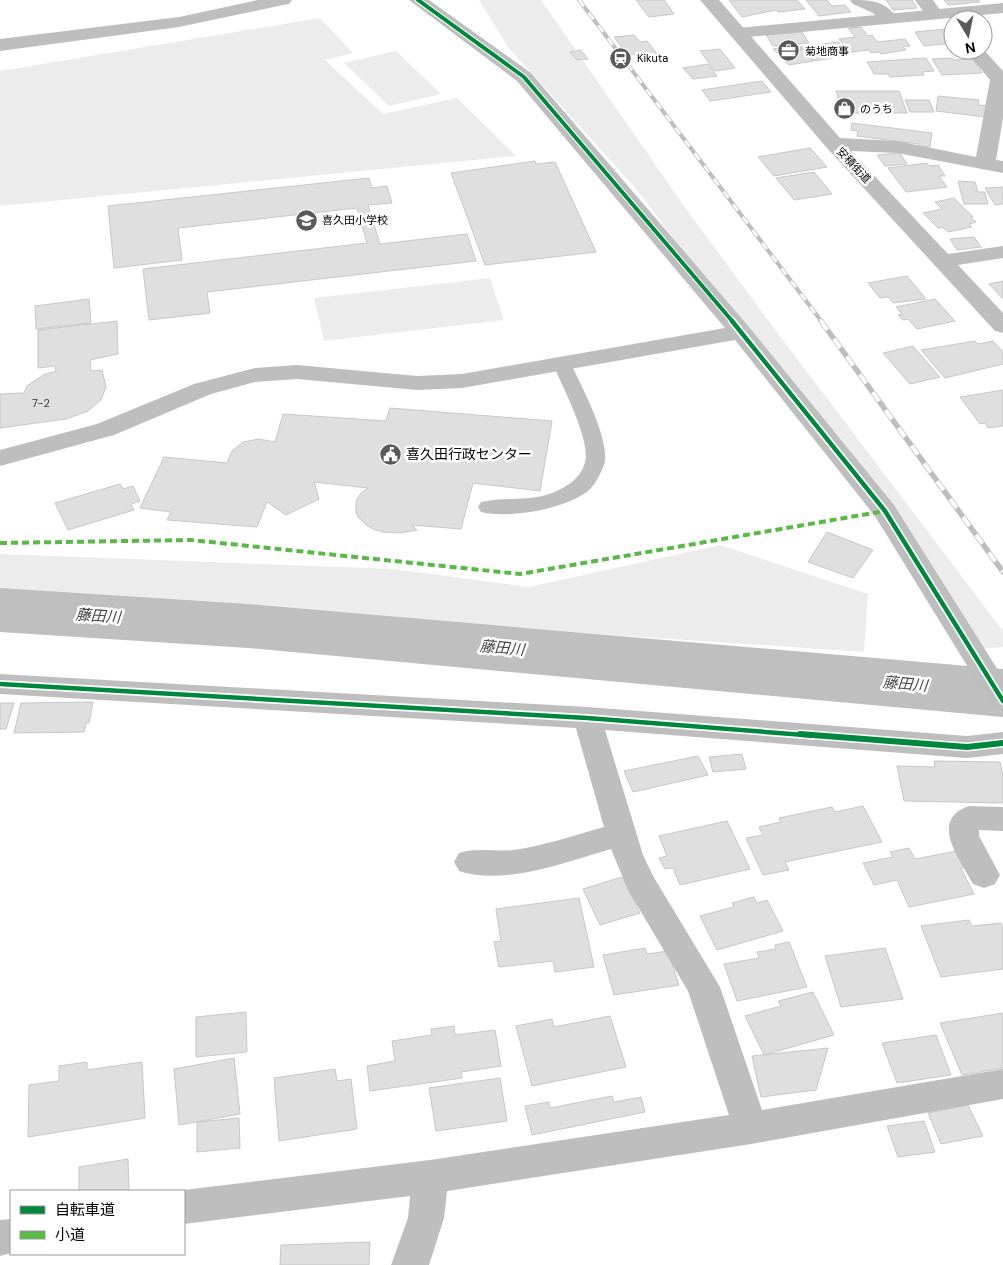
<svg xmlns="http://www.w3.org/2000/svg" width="1003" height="1265" font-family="'DM Sans','Noto Sans JP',sans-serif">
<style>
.green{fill:#ececec}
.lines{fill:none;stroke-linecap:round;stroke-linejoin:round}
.river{fill:#bfbfbf;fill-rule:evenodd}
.building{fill:#dfdfdf;stroke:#c7c7c7}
.service{fill:#bebebe;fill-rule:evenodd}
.minor{fill:#bebebe;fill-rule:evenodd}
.tertiary{fill:#bebebe;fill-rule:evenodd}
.rail-far1-casing{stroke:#bebebe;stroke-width:4}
.rail-casing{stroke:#bebebe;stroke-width:5.5}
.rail-far1{stroke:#fff;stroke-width:2.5;stroke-dasharray:8;stroke-linecap:butt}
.rail{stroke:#fff;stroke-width:4;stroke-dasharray:11;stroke-linecap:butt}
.quiet{stroke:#58b947;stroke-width:4;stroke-dasharray:7 4;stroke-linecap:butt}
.cycleway-far2-casing{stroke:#fff;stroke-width:6}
.cycleway-far1-casing{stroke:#fff;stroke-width:8}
.cycleway-casing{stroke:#fff;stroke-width:9}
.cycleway-far2{stroke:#00873e;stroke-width:4}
.cycleway-far1{stroke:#00873e;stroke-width:4.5}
.cycleway{stroke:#00873e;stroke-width:6}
.labels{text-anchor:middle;stroke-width:5;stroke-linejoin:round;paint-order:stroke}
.far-poi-label{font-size:11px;fill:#000;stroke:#fff;text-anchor:start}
.far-street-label{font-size:11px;fill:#000;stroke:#fff}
.number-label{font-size:11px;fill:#383838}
.poi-label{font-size:14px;fill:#000;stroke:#fff;text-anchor:start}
.water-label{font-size:15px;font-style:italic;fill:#444;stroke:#fff}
</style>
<rect width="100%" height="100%" fill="#fff"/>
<path class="green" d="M479,0H541L686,209L776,331L1003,631V647L969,650L746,336L638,191L508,47Z
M320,18L353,53L325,60L383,114L457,98L516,156L0,206V71Z
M396,51L441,94L389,106L344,63Z
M490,278L504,320L324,341L314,298Z
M720,545L868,594L864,652L0,593V554L394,569L529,587Z"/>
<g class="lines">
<path class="river" d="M0,588L248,604L1003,669V717L248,648L0,632Z"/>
</g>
<path class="building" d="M636,0H664L674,14L649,17Z
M729,0H797L805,9L778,12L776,10L742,17Z
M806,0H827L832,6L845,5L851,12L819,16Z
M886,0H912L917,8L893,10Z
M944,0H978L980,2L948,5Z
M861,27L868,36L872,35L877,42L905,39L910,46L903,47L906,50L881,54L879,52L871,53L869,50L850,52L839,39L855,37L848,28Z
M946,29L953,39V43L924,46L915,32Z
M802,32L809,43L773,46L766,35Z
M634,35L640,42L647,41L658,55L645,56L643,53L627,55L614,37Z
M838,42L850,55L814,61L800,47Z
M797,45L813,61L789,65L773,49Z
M720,49L735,68L715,71L700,51Z
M581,50L588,59L577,60L570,52Z
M926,58L934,71L922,72L924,75L890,77L888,74H874L867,62Z
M952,58L953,60L973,59L982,73L942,75L932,59Z
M708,64L717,76L693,79L683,68Z
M762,81L771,92L710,101L702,90Z
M836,91H899L907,113H843Z
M938,96L979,100L978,105L987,106L986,117L936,111Z
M905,100H929L934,112H910Z
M852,123L932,133L930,147L919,146V144L857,136L858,131L851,130Z
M810,148L827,167L774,176L758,157Z
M900,153L907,164L885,166L877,155Z
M535,161L536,164L555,162L596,252L485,265L451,173Z
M927,163L929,166L938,165L945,176H939L947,187L906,192L888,168Z
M814,172L832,194L794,200L776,178Z
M369,178L372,188L387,186L392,203L368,205L380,244L467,234L476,261L207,292L210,313L149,320L143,269L367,243L357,208L178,228L182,260L114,268L108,206Z
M958,181L975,182L978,192H985L988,204H964Z
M1003,187V204L995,205L985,188Z
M954,198L973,217H970L976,222L969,224L972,227L948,232L942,227L938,228L923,213L942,209L935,202Z
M974,237L981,247L957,250L950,239Z
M907,276L926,299L893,303L888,297L880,298L868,283Z
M1003,281V299L989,284Z
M89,299L91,323L36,329L35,306Z
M935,299L955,321L917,329L908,319L903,320L898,315L902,314L896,307Z
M117,321L118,354L90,360L91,371L102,370L106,387L101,400L88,411L66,419L0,428V394L24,393L27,386L43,375L56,371L55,366L38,368V330Z
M975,341L978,344L993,341L1003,352V364L945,378L921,350Z
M913,346L940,377L910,384L883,353Z
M1003,390V426L988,428L985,423L980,424L960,397Z
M390,408L552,421L540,491L473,483L461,529L412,525L417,530L400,533L383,532L373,529L365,524L359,518L356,513V501L361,493L368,488L314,482L319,499L286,515L267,502L257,527L167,520L171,512L140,508L164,457L227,463L232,451L243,442L259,439L275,442L283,414L386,421Z
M120,484L123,489L133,486L140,501L131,504L134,510L68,530L55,503Z
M827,532L873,550L853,578L808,562Z
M93,702L89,723H86L84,732L14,733L21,703Z
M0,703H14L6,729H0Z
M742,754L746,769L713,772L709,757Z
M698,756L708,775L633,792L624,771Z
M934,761L1000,762L1003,776V803L904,801L897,766L935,767Z
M863,806L882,842L785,862L789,870L763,875L746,838L763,835L759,827L781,822L779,818L832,807L835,812Z
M727,821L750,869L680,885L673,868L665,869L659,858L667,856L659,836Z
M909,848L915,859L957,851L965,867L961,868L974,894L909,907L897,880L874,885L863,863L893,857L890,852Z
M622,877L640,913L600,925L583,889Z
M754,897L757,903L767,900L783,931L717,950L700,916L734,907L732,903Z
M579,898L594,967L555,972L553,961L499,967L494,942L501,941L496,909Z
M969,920L972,926L1001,923L1003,927V969L941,977L921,926Z
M789,942L807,987L737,1001L724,964L759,958L757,952L776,949L775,945Z
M645,948L647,954L668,951L679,985L614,995L603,955Z
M885,948L903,999L841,1007L825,956Z
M813,992L834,1035L764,1055L745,1016L781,1006L778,1001Z
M246,1012L247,1052L196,1057V1017Z
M1003,1013V1068L962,1075L940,1023Z
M610,1016L626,1067L532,1086L516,1026L552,1019L554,1027Z
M454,1026L455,1035L495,1030L501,1066L461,1072L462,1078L370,1091L367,1066L395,1061L392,1041L432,1035L431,1029Z
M936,1035L951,1075L897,1083L882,1043Z
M828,1048L816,1090L761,1097L752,1056Z
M234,1058L240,1114L179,1125L174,1069Z
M87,1062V1070L142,1062L145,1118L28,1137L29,1085L59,1081V1066Z
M335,1069L337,1081L351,1079L357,1129L279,1141L274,1078Z
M500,1078L507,1121L436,1131L429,1088Z
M612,1096L614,1102L641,1097L645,1112L532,1135L525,1106L549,1102L550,1108Z
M968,1105L983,1136L941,1144L928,1113Z
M239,1118L240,1148L197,1152V1122Z
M924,1121L935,1152L898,1157L887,1126Z
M128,1159L129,1191H79V1167Z
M370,1242L369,1265H280L281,1245Z"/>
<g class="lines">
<path class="service" d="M562,359L568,360L571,364C582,387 608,436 605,461C604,468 594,487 588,491C565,509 509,519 481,512L478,507L481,502C502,497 524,501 546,495C562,490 581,480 585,462C591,440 562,386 553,364L556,360Z"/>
<path class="minor" d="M409,0H429L531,73L749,327L894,505L1003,678V711L993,708L875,516L735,340L462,388L417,390L297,379L255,382L211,394L114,435L0,466V450L97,424L194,384L255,368L297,365L417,376L462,374L725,328L517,81Z
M700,0H719L840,138L897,141L976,157L990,80L965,50L983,49L1003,71V118L996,160L1003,161V173L897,153L851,151L948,254L1003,246V258L958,265L1003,313V333L995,331L827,148Z
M850,0C870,0 885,0 897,18L894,22L888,23L882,22L873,13L853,4Z
M915,0H933L943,14L940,18L934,19L928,18Z
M0,674L587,707L967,736L1003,732V754L967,758L605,730L643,855L653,876L720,987L762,1110L1003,1069V1099L751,1144L447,1191L444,1218L429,1265H391L408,1218L410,1196L184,1224V1191H181L184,1190L430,1160L729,1115L688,991L628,890L611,849C566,862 505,886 459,871L454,862L459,853C477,847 495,852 513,850C544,846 575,835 604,827L576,728L0,694Z
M969,806L1003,807V831L979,830V836L1000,875L995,884L984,888L973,884C960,859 928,820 969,806Z
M11,1219V1253L0,1256V1220Z"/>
<path class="tertiary" d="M258,0H292L289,4L283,5L179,27L0,51V39L179,17Z
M1003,3V13L738,38L732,37L729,33L732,29L738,28Z"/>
<defs>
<path id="rail-far1" d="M579,0L822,322"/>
<path id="rail" d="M821,321L1003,572"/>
</defs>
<use href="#rail-far1" class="rail-far1-casing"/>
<use href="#rail" class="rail-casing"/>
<use href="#rail-far1" class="rail-far1"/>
<use href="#rail" class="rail"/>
<path class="quiet" d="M0,543L191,540L520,574L885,511"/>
<defs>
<path id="cycleway-far2" d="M418,0L524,77L733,322"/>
<path id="cycleway-far1" d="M732,321L885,511L1003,701
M0,684L587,718L817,736"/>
<path id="cycleway" d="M800,734L967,747L1003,743"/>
</defs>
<use href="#cycleway-far2" class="cycleway-far2-casing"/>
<use href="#cycleway-far1" class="cycleway-far1-casing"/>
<use href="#cycleway" class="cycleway-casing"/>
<use href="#cycleway-far2" class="cycleway-far2"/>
<use href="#cycleway-far1" class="cycleway-far1"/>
<use href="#cycleway" class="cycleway"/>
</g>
<defs>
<symbol id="office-disc" viewBox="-11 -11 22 22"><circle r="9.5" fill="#595959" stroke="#fff"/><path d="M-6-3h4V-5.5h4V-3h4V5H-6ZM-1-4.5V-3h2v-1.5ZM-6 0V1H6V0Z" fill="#fff"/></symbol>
<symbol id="station-disc" viewBox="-11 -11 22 22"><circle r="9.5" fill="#595959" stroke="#fff"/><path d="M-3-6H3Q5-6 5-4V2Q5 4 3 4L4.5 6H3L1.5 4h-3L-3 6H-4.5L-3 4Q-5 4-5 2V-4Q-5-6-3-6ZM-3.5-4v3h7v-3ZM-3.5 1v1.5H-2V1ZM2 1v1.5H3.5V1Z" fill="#fff"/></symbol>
<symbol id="shop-disc" viewBox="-11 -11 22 22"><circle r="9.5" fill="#595959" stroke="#fff"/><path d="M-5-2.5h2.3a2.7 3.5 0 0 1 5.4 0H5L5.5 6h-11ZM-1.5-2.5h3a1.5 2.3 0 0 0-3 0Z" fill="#fff"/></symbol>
<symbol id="school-disc" viewBox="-11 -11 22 22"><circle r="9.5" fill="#595959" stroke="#fff"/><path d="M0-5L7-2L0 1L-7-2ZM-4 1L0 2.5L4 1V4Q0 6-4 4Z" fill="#fff"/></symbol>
<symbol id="civic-disc" viewBox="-11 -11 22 22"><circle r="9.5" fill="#595959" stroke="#fff"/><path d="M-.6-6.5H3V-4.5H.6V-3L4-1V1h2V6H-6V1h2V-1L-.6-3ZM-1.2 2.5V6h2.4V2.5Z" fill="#fff"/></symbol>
</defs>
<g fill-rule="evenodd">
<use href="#office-disc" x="776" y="38" width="25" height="25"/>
<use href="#station-disc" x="608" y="46" width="25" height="25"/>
<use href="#shop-disc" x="832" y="96" width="25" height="25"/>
<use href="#school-disc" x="294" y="208" width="25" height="25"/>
<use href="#civic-disc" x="378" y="442" width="25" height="25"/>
</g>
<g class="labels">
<g class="far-poi-label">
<text x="805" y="55">菊地商事</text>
<text x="637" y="62">Kikuta</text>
<text x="860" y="113">のうち</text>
<text x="322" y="224">喜久田小学校</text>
</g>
<g class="far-street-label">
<text transform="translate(854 165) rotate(47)" y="4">安積街道</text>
</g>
<g class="number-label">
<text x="41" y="407">7-2</text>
</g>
<g class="poi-label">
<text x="406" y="459">喜久田行政センター</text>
</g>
<g class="water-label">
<text transform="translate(98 616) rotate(4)" y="5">藤田川</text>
<text transform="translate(502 648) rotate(5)" y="5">藤田川</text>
<text transform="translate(905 684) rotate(5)" y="5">藤田川</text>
</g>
</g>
<rect x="10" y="1190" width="175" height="65" fill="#ffffff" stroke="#999999"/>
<rect x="20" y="1206" width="25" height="8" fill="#00873e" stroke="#999999"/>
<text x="55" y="1215" font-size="15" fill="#000000">自転車道</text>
<rect x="20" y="1231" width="25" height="8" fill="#58b947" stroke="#999999"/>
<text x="55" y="1240" font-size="15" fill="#000000">小道</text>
<g transform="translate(968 35) rotate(170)"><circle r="24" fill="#ffffff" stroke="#999999"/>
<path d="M0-4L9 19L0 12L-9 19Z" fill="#595959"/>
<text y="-8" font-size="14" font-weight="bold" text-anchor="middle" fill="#000000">N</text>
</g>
</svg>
